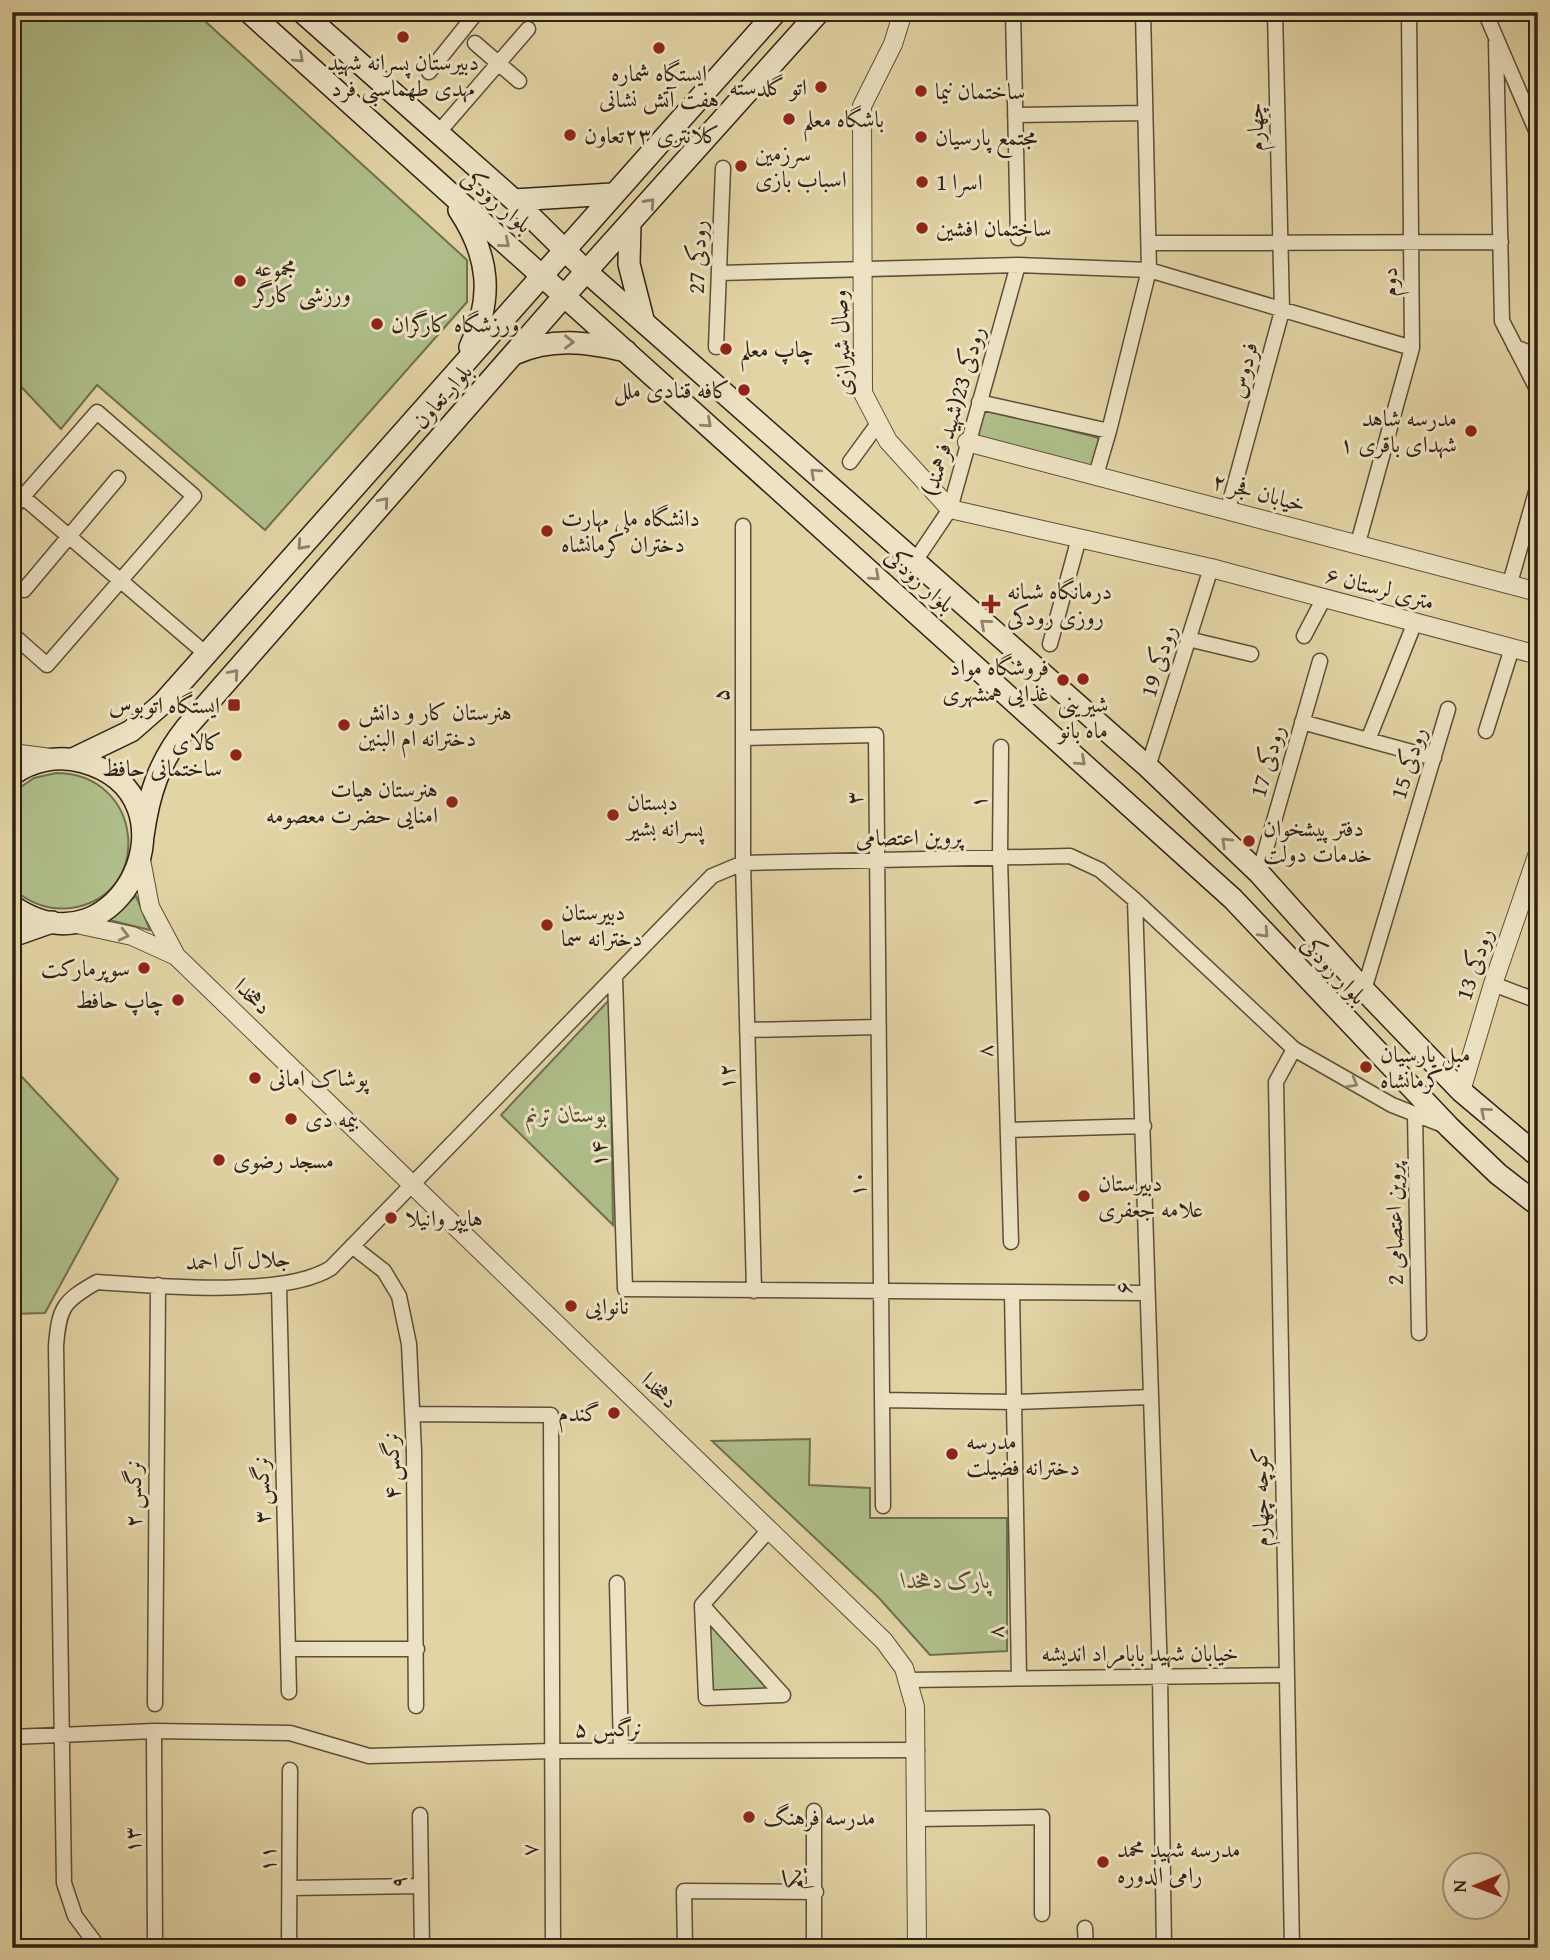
<svg xmlns="http://www.w3.org/2000/svg" width="1550" height="1960" font-family="'Gentium Book Plus',Amiri,serif">
<style>
.green{fill:#afbe8a;stroke:#6f7050;stroke-width:2}
.lines{fill:none;stroke-linecap:round;stroke-linejoin:round}
.stream{stroke:#6c7c6f;stroke-width:4.5}
.minor-casing{stroke:#5c4e39;stroke-width:17}
.tertiary-casing{stroke:#5c4e39;stroke-width:20}
.secondary-casing{stroke:#2f2215;stroke-width:24}
.minor{stroke:#ede3c4;stroke-width:14}
.tertiary{stroke:#ede3c4;stroke-width:18}
.secondary{stroke:#ede3c4;stroke-width:21}
.oneway{stroke:#8e826c}
.poi-dot{fill:#8f2418;stroke:#ede3c4;stroke-width:2.5}
.labels{text-anchor:middle;stroke-width:6;stroke-linejoin:round;paint-order:stroke}
.poi-label{font-size:23px;fill:#2f2215;stroke:#ede3c4;text-anchor:start}
.street-label{font-size:23px;fill:#2f2215;stroke:#ede3c4}
.park-label{font-size:23px;font-style:italic;fill:#4f4932;stroke:#ede3c4}
</style>
<rect width="100%" height="100%" fill="#e3d4a5"/>
<filter id="stains"><feTurbulence type="fractalNoise" baseFrequency=".00286" numOctaves="4"/><feColorMatrix values="0 0 0 0 .2 0 0 0 0 .09 0 0 0 0 .02 0 0 0 .5 -.17"/></filter>
<radialGradient id="worn" r=".72"><stop offset=".6" stop-color="#630" stop-opacity="0"/><stop offset="1" stop-color="#630" stop-opacity=".3"/></radialGradient>
<path class="green" d="M12,12H195L467,260V302L265,530L97,385L61,429L12,377Z
M983,408L1099,438L1092,468L975,437Z
M56,773C144,773 155,896 71,908C48,911 29,903 12,888V793L34,778Z
M136,896L150,930L109,920Z
M610,999L613,1225L501,1115Z
M22,1077L118,1179L45,1313L12,1314V1091Z
M810,1439L809,1485L870,1488V1518H1007V1651L930,1655L879,1598L712,1441Z
M707,1620L769,1691L711,1693Z"/>
<g class="lines">
<path class="stream" d="M1526,12L1538,33"/>
<defs>
<path id="minor" d="M1013,12L1018,238
M1485,12L1538,135
M1496,42L1502,321L1538,391
M475,43L519,81
M429,72L477,12
M1015,115L1145,113
M438,133L528,29
M1150,243L1501,242
M720,273L1018,265L1149,270L1412,348
M716,347L723,168
M1515,347L1538,356
M979,402L1109,431L1149,270L1143,12
M850,462L877,425
M1096,475L1109,431
M23,497L205,653
M12,509L97,412L194,496L47,665L12,634
M1228,509L1282,311L1275,12
M743,526V863L754,1291
M1358,543L1412,348L1409,12
M915,561L950,509L1018,265
M1510,583L1538,485
M24,590L118,478
M1304,636L1324,598
M1188,639L1251,654
M1050,644L1079,538
M1302,722L1434,758
M1486,731L1512,648
M743,738L876,735L883,1506
M1368,740L1415,622
M1001,747L1000,858L1011,1242
M1148,767L1211,568
M1259,873L1320,661
M1135,900L1160,1675L1164,1948
M615,977L625,1289L1146,1293
M1493,984L1538,1001
M1364,990L1448,709
M747,1030L878,1027
M1415,1114L1419,1333
M1010,1130L1144,1126
M352,1246L384,1271L399,1296L409,1344L414,1452L416,1706
M279,1286L289,1692
M1012,1292L1019,1676
M882,1400L1014,1402L1150,1397
M412,1414L551,1415L553,1948
M617,1583L621,1751
M702,1605L783,1695L706,1698L702,1605L769,1530
M288,1649H417
M909,1680L1287,1675
M155,1704L158,1285
M154,1731L155,1948
M12,1737L154,1731L290,1733L369,1756L551,1751L917,1750
M814,1811V1948
M420,1815L422,1948
M917,1819L1042,1817V1914
M290,1888L421,1886
M1085,1928L1086,1948
M99,1948L75,1916L64,1883L56,1346C59,1308 63,1301 97,1282C155,1286 284,1298 331,1268L712,876L743,863L1070,856L1100,870L1135,900L1294,1049L1392,1105L1443,1125
M289,1948L290,1770
M685,1948L684,1891L816,1892
M1292,1948L1276,1082L1294,1049"/>
<path id="tertiary" d="M903,12L893,44L862,106L863,393L888,441L950,509L1211,568L1538,655
M967,442L1538,592
M12,753L51,758
M141,860L150,907L176,956
M72,923L132,936L176,956L884,1641L904,1668L915,1707L917,1948
M1461,1091L1493,984L1538,853"/>
<path id="secondary" d="M249,12L1233,899L1449,1127L1498,1174L1538,1205
M302,12L514,200L589,274L1148,767L1259,873L1364,990L1461,1091L1538,1156
M514,200L612,194
M459,210C489,255 494,298 470,347
M630,224L629,264L643,319
M514,354C552,337 587,342 626,351
M73,759L131,731L163,703L776,12
M12,775C32,760 59,755 83,762C204,795 121,981 12,906
M143,836C149,793 159,762 186,728L565,295L819,12
M12,936L52,922"/>
</defs>
<use href="#minor" class="minor-casing"/>
<use href="#tertiary" class="tertiary-casing"/>
<use href="#secondary" class="secondary-casing"/>
<use href="#minor" class="minor"/>
<use href="#tertiary" class="tertiary"/>
<use href="#secondary" class="secondary"/>
</g>
<defs><path id="oneway-chevron" d="M-2-3.5L2.5 0L-2 3.5" fill="none" stroke-width="1.6" stroke-linecap="round" stroke-linejoin="round" transform="scale(1.75)"/></defs>
<g class="oneway">
<use href="#oneway-chevron" transform="translate(299 58) rotate(42)"/>
<use href="#oneway-chevron" transform="translate(650 203) rotate(-48)"/>
<use href="#oneway-chevron" transform="translate(505 243) rotate(40)"/>
<use href="#oneway-chevron" transform="translate(569 342) rotate(1)"/>
<use href="#oneway-chevron" transform="translate(707 423) rotate(42)"/>
<use href="#oneway-chevron" transform="translate(815 473) rotate(-138)"/>
<use href="#oneway-chevron" transform="translate(384 502) rotate(-49)"/>
<use href="#oneway-chevron" transform="translate(302 545) rotate(132)"/>
<use href="#oneway-chevron" transform="translate(875 576) rotate(42)"/>
<use href="#oneway-chevron" transform="translate(985 624) rotate(-139)"/>
<use href="#oneway-chevron" transform="translate(234 674) rotate(-49)"/>
<use href="#oneway-chevron" transform="translate(1081 761) rotate(42)"/>
<use href="#oneway-chevron" transform="translate(1226 842) rotate(-136)"/>
<use href="#oneway-chevron" transform="translate(1264 933) rotate(47)"/>
<use href="#oneway-chevron" transform="translate(124 935) rotate(14)"/>
<use href="#oneway-chevron" transform="translate(1353 1083) rotate(30)"/>
<use href="#oneway-chevron" transform="translate(1485 1112) rotate(-140)"/>
</g>
<g class="poi-dot">
<circle cx="403" cy="37" r="7"/>
<circle cx="659" cy="48" r="7"/>
<circle cx="821" cy="87" r="7"/>
<circle cx="921" cy="91" r="7"/>
<circle cx="789" cy="119" r="7"/>
<circle cx="570" cy="135" r="7"/>
<circle cx="921" cy="137" r="7"/>
<circle cx="741" cy="166" r="7"/>
<circle cx="922" cy="182" r="7"/>
<circle cx="922" cy="228" r="7"/>
<circle cx="240" cy="281" r="7"/>
<circle cx="377" cy="324" r="7"/>
<circle cx="726" cy="349" r="7"/>
<circle cx="744" cy="390" r="7"/>
<circle cx="1471" cy="431" r="7"/>
<circle cx="547" cy="531" r="7"/>
<path d="M987.5 593.5h7v7h7v7h-7v7h-7v-7h-7v-7h7z"/>
<circle cx="1083" cy="679" r="7"/>
<circle cx="1063" cy="680" r="7"/>
<rect x="227" y="698" width="14" height="14" rx="3.5"/>
<circle cx="344" cy="725" r="7"/>
<circle cx="236" cy="755" r="7"/>
<circle cx="452" cy="802" r="7"/>
<circle cx="613" cy="815" r="7"/>
<circle cx="1249" cy="841" r="7"/>
<circle cx="547" cy="925" r="7"/>
<circle cx="144" cy="968" r="7"/>
<circle cx="178" cy="1000" r="7"/>
<circle cx="1366" cy="1067" r="7"/>
<circle cx="255" cy="1078" r="7"/>
<circle cx="291" cy="1119" r="7"/>
<circle cx="219" cy="1160" r="7"/>
<circle cx="1084" cy="1196" r="7"/>
<circle cx="391" cy="1218" r="7"/>
<circle cx="571" cy="1306" r="7"/>
<circle cx="614" cy="1413" r="7"/>
<circle cx="952" cy="1454" r="7"/>
<circle cx="749" cy="1817" r="7"/>
<circle cx="1103" cy="1862" r="7"/>
</g>
<g class="labels">
<g class="poi-label">
<text x="403" y="70" text-anchor="middle">دبیرستان پسرانه شهید<tspan x="403" dy="26">مهدی طهماسبی فرد</tspan></text>
<text x="659" y="81" text-anchor="middle">ایستگاه شماره<tspan x="659" dy="26">هفت آتش نشانی</tspan></text>
<text x="807" y="95" text-anchor="end">اتو گلدسته</text>
<text x="935" y="99">ساختمان نیما</text>
<text x="803" y="127">باشگاه معلم</text>
<text x="584" y="143">کلانتری ۲۳تعاون</text>
<text x="935" y="145">مجتمع پارسیان</text>
<text x="755" y="161">سرزمین<tspan x="755" dy="26">اسباب بازی</tspan></text>
<text x="936" y="190">اسرا 1</text>
<text x="936" y="236">ساختمان افشین</text>
<text x="254" y="276">مجموعه<tspan x="254" dy="26">ورزشی کارگر</tspan></text>
<text x="391" y="332">ورزشگاه کارگران</text>
<text x="740" y="357">چاپ معلم</text>
<text x="730" y="398" text-anchor="end">کافه قنادی ملل</text>
<text x="1457" y="426" text-anchor="end">مدرسه شاهد<tspan x="1457" dy="26">شهدای باقری ۱</tspan></text>
<text x="561" y="526">دانشگاه ملی مهارت<tspan x="561" dy="26">دختران کرمانشاه</tspan></text>
<text x="1007" y="599">درمانگاه شبانه<tspan x="1007" dy="26">روزی رودکی</tspan></text>
<text x="1049" y="675" text-anchor="end">فروشگاه مواد<tspan x="1049" dy="26">غذایی همشهری</tspan></text>
<text x="1083" y="712" text-anchor="middle">شیرینی<tspan x="1083" dy="26">ماه بانو</tspan></text>
<text x="220" y="713" text-anchor="end">ایستگاه اتوبوس</text>
<text x="358" y="720">هنرستان کار و دانش<tspan x="358" dy="26">دخترانه ام البنین</tspan></text>
<text x="222" y="750" text-anchor="end">کالای<tspan x="222" dy="26">ساختمانی حافظ</tspan></text>
<text x="438" y="797" text-anchor="end">هنرستان هیات<tspan x="438" dy="26">امنایی حضرت معصومه</tspan></text>
<text x="627" y="810">دبستان<tspan x="627" dy="26">پسرانه بشير</tspan></text>
<text x="1263" y="836">دفتر پیشخوان<tspan x="1263" dy="26">خدمات دولت</tspan></text>
<text x="561" y="920">دبیرستان<tspan x="561" dy="26">دخترانه سما</tspan></text>
<text x="130" y="976" text-anchor="end">سوپرمارکت</text>
<text x="164" y="1008" text-anchor="end">چاپ حافط</text>
<text x="1380" y="1062">مبل پارسیان<tspan x="1380" dy="26">کرمانشاه</tspan></text>
<text x="269" y="1086">پوشاک امانی</text>
<text x="305" y="1127">بیمه دی</text>
<text x="233" y="1168">مسجد رضوی</text>
<text x="1098" y="1191">دبیرستان<tspan x="1098" dy="26">علامه جعفری</tspan></text>
<text x="405" y="1226">هایپر وانیلا</text>
<text x="585" y="1314">نانوایی</text>
<text x="600" y="1421" text-anchor="end">گندم</text>
<text x="966" y="1449">مدرسه<tspan x="966" dy="26">دخترانه فضيلت</tspan></text>
<text x="763" y="1825">مدرسه فرهنگ</text>
<text x="1117" y="1857">مدرسه شهید محمد<tspan x="1117" dy="26">رامی الدوره</tspan></text>
</g>
<g class="street-label">
<text transform="translate(1255 127) rotate(-92)" y="8">چهارم</text>
<text transform="translate(497 201) rotate(40)" y="8">بلوار رودکی</text>
<text transform="translate(697 257) rotate(-88)" y="8">رودکی 27</text>
<text transform="translate(1389 282) rotate(-91)" y="8">دوم</text>
<text transform="translate(841 343) rotate(-93)" y="8">وصال شیرازی</text>
<text transform="translate(1243 370) rotate(-75)" y="8">فردوس</text>
<text transform="translate(442 396) rotate(-49)" y="8">بلوار تعاون</text>
<text transform="translate(953 411) rotate(-74)" y="8">رودکی 23(شهید فرهمند)</text>
<text transform="translate(1259 492) rotate(15)" y="8">خیابان فجر ۲</text>
<text transform="translate(920 580) rotate(42)" y="8">بلوار رودکی</text>
<text transform="translate(1380 588) rotate(15)" y="8">۶ متری لرستان</text>
<text transform="translate(1158 661) rotate(-73)" y="8">رودکی 19</text>
<text transform="translate(720 695) rotate(-90)" y="8">۵</text>
<text transform="translate(1267 761) rotate(-74)" y="8">رودکی 17</text>
<text transform="translate(1408 763) rotate(-73)" y="8">رودکی 15</text>
<text transform="translate(854 798) rotate(-90)" y="8">۳</text>
<text transform="translate(978 802) rotate(-90)" y="8">۱</text>
<text transform="translate(909 837) rotate(-1)" y="8">پروین اعتصامی</text>
<text transform="translate(1474 964) rotate(-72)" y="8">رودکی 13</text>
<text transform="translate(1334 970) rotate(47)" y="8">بلوار رودکی</text>
<text transform="translate(253 996) rotate(44)" y="8">دهخدا</text>
<text transform="translate(984 1051) rotate(-92)" y="8">۸</text>
<text transform="translate(726 1077) rotate(-91)" y="8">۱۲</text>
<text transform="translate(598 1154) rotate(-92)" y="8">۱۴</text>
<text transform="translate(857 1184) rotate(-91)" y="8">۱۰</text>
<text transform="translate(1394 1224) rotate(-91)" y="8">پروین اعتصامی 2</text>
<text transform="translate(238 1260) rotate(-2)" y="8">جلال آل احمد</text>
<text transform="translate(1123 1288) rotate(-91)" y="8">۶</text>
<text transform="translate(660 1390) rotate(44)" y="8">دهخدا</text>
<text transform="translate(391 1466) rotate(-91)" y="8">نرگس ۴</text>
<text transform="translate(261 1490) rotate(-91)" y="8">نرگس ۳</text>
<text transform="translate(133 1494) rotate(-90)" y="8">نرگس ۲</text>
<text transform="translate(1260 1497) rotate(-91)" y="8">کوچه چهارم</text>
<text transform="translate(995 1632) rotate(-91)" y="8">۸</text>
<text x="1140" y="1661">خیابان شهید بابامراد اندیشه</text>
<text x="608" y="1736">نرگس ۵</text>
<text transform="translate(132 1840) rotate(-90)" y="8">۱۳</text>
<text transform="translate(529 1850) rotate(-91)" y="8">۷</text>
<text transform="translate(267 1859) rotate(-90)" y="8">۱۱</text>
<text transform="translate(793 1879) rotate(-90)" y="8">یکم</text>
<text transform="translate(398 1882) rotate(-91)" y="8">۹</text>
</g>
<g class="park-label">
<text x="566" y="1122">بوستان ترنم</text>
<text x="946" y="1588">پارک دهخدا</text>
</g>
</g>
<rect width="1550" height="1960" fill="none" stroke="#e3d4a5" stroke-width="42"/>
<rect x="14" y="14" width="1522" height="1932" fill="none" stroke="#2f2215" stroke-width="3.5"/>
<rect x="21" y="21" width="1508" height="1918" fill="none" stroke="#2f2215" stroke-width="2"/>
<g transform="translate(1476 1886) rotate(269)"><circle r="33" fill="#ede3c4" stroke="#a1967e" stroke-width="2"/>
<path d="M0-5L12 26L0 18L-12 26Z" fill="#8f2418"/>
<text y="-10" font-size="19" font-weight="bold" text-anchor="middle" fill="#2f2215">N</text>
</g>
<rect width="100%" height="100%" filter="url(#stains)"/>
<rect width="100%" height="100%" fill="url(#worn)"/>
</svg>
